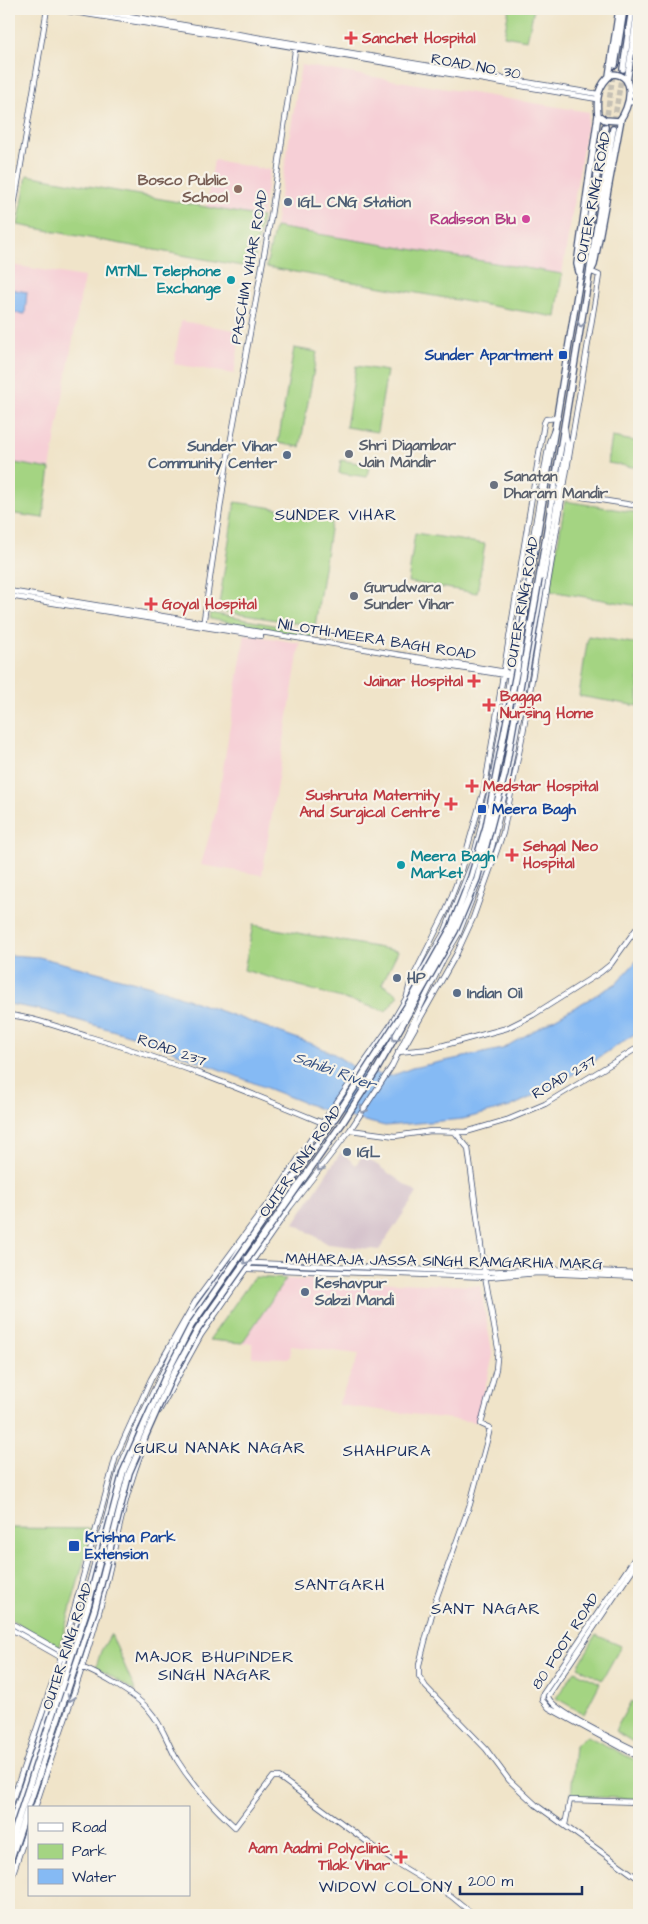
<svg xmlns="http://www.w3.org/2000/svg" width="648" height="1924" font-family="'Architects Daughter',sans-serif">
<style>
.built{fill:#f6cfd6}
.industrial{fill:#d1bdc9}
.green{fill:#a4d482;stroke:#608270}
.water{fill:#85baf4;stroke:#5074a9}
.lines{fill:none;stroke-linecap:round;stroke-linejoin:round}
.primary-tunnel{stroke:#c5c0b4;stroke-width:5.5;stroke-dasharray:5.5 3;stroke-linecap:butt}
.tertiary-casing{stroke:#3b4a6e;stroke-width:6}
.primary-casing{stroke:#3b4a6e;stroke-width:8}
.tertiary{stroke:#fff;stroke-width:4.5}
.primary{stroke:#fff;stroke-width:5.5}
.primary-bridge-casing{stroke:#3b4a6e;stroke-width:8;stroke-linecap:butt}
.primary-bridge{stroke:#fff;stroke-width:5.5}
.oneway{stroke:#8d97ae}
.health-dot{fill:#e0444e;stroke:#f7f3e8;stroke-width:2}
.education-dot{fill:#8d6e63;stroke:#f7f3e8;stroke-width:2}
.service-dot{fill:#5c6f8a;stroke:#f7f3e8;stroke-width:2}
.hotel-dot{fill:#d1479c;stroke:#f7f3e8;stroke-width:2}
.culture-dot{fill:#0f9aa8;stroke:#f7f3e8;stroke-width:2}
.transit-dot{fill:#1a4fb4;stroke:#f7f3e8;stroke-width:2}
.worship-dot{fill:#6b7280;stroke:#f7f3e8;stroke-width:2}
.labels{text-anchor:middle;stroke-width:4.5;stroke-linejoin:round;paint-order:stroke}
.health-label{font-size:15px;font-weight:bold;fill:#be3a42;stroke:#f7f3e8;text-anchor:start}
.street-label{font-size:15px;fill:#1b2f5e;stroke:#f7f3e8}
.education-label{font-size:15px;font-weight:bold;fill:#785e54;stroke:#f7f3e8;text-anchor:end}
.service-label{font-size:15px;font-weight:bold;fill:#4e5e75;stroke:#f7f3e8;text-anchor:start}
.hotel-label{font-size:15px;font-weight:bold;fill:#b23c85;stroke:#f7f3e8;text-anchor:end}
.culture-label{font-size:15px;font-weight:bold;fill:#0d838f;stroke:#f7f3e8;text-anchor:end}
.transit-label{font-size:15px;font-weight:bold;fill:#164399;stroke:#f7f3e8;text-anchor:start}
.worship-label{font-size:15px;font-weight:bold;fill:#5b616d;stroke:#f7f3e8;text-anchor:start}
.neighbourhood-label{font-size:16px;letter-spacing:1px;fill:#1b2f5e;stroke:#f7f3e8}
.water-label{font-size:16px;font-style:italic;fill:#365284;stroke:#f7f3e8}
</style>
<rect width="100%" height="100%" fill="#f7f3e8"/>
<filter id="ink" filterUnits="userSpaceOnUse"><feTurbulence type="fractalNoise" baseFrequency=".02" numOctaves="2"/><feDisplacementMap in="SourceGraphic" scale="10" xChannelSelector="R" yChannelSelector="G"/><feConvolveMatrix kernelMatrix="1 2 1 2 8 2 1 2 1" color-interpolation-filters="sRGB"/></filter>
<filter id="wash" filterUnits="userSpaceOnUse"><feTurbulence type="fractalNoise" baseFrequency=".0096" numOctaves="4" result="noise"/><feDisplacementMap in="SourceGraphic" scale="20" xChannelSelector="R" yChannelSelector="G"/><feGaussianBlur stdDeviation="1.12" result="paint"/><feColorMatrix in="noise" values="0 0 0 0 0 0 0 0 0 0 0 0 0 0 0 0 0 1.4 0 .05"/><feComposite in="paint" operator="in"/></filter>
<g filter="url(#wash)">
<rect width="100%" height="100%" fill="#f0e4c9"/>
<path class="built" d="M301,65L589,112L562,274L275,227Z
M214,160L270,170L262,217L206,208Z
M12,265L84,277L50,469L9,462V287Z
M181,321L241,331L234,374L174,364Z
M245,634L300,643L262,875L201,865L216,812Z
M286,1279L480,1286L493,1356L476,1422L338,1405L359,1354L291,1346L290,1358L252,1357V1343H242Z"/>
<path class="industrial" d="M341,1152L356,1165L363,1155L417,1193L379,1250L328,1244L294,1223Z"/>
<path class="green" d="M509,9H534L527,40L504,36Z
M27,175L262,217L253,268L18,225Z
M275,227L562,274L556,317L266,267Z
M294,348L317,352L300,447L278,443Z
M356,366L387,371L377,432L346,427Z
M612,437L639,442V468L608,463Z
M341,460L369,465L367,477L339,473Z
M9,462L50,469L43,518L9,513Z
M565,501L639,513V606L550,591Z
M235,502L332,517L315,626L218,611Z
M415,533L485,544L477,593L408,582Z
M211,613L314,633L312,638L210,619Z
M588,636L639,644L638,706L579,696Z
M253,925L398,951L382,984L399,995L386,1011L244,970Z
M254,1277L286,1279L242,1343L209,1340Z
M9,1528L93,1529L59,1649L9,1618Z
M111,1634L136,1692L96,1667L101,1651Z
M596,1635L621,1646L602,1680L578,1667Z
M575,1671L600,1683L584,1714L556,1698Z
M631,1701L639,1706V1731L633,1742L615,1731Z
M587,1736L639,1762V1799L571,1796L575,1745Z"/>
<path class="water" d="M10,289L27,292L25,314L9,312Z
M9,955L39,957L151,986L315,1045L334,1054L361,1072L391,1076L412,1068L502,1049L617,983L639,958V1031L557,1085L510,1107L463,1119L385,1126L328,1112L139,1038L46,1011L9,1004Z"/>
</g>
<g filter="url(#ink)">
<g class="lines">
<path class="primary-tunnel" d="M606,123L614,67
M613,129L622,73"/>
<defs>
<path id="tertiary" d="M54,9L246,39L597,99
M87,9L598,94
M630,95L639,96
M629,102L639,103
M9,236L47,9
M563,494L639,506
M9,591L506,672
M9,596L261,636
M203,626L227,461L271,216L296,44
M415,661L506,675
M407,996L410,983L446,911L459,877L485,786L544,423L546,419L558,418
M9,1015C36,1018 64,1029 90,1037C170,1060 246,1091 323,1123
M403,1049L457,953L473,918L503,833L523,733L596,295L599,275L592,272
M398,1052L430,1049L507,1028L533,1015L601,972L611,964L639,925
M350,1130L395,1136L431,1131L466,1132L507,1120L545,1104L639,1047
M454,1131L468,1148L485,1276L498,1348L496,1369L481,1424L490,1428L488,1437L470,1504L435,1602L419,1665V1676L426,1687L486,1749L509,1780L536,1805L639,1879
M253,1263L484,1272L546,1269L639,1273
M249,1269L489,1277L538,1273L639,1277
M159,1411L201,1335L290,1207L350,1130L392,1066L444,958L459,933L492,847L507,784L564,463L567,443L565,428
M639,1552L543,1694L542,1700L549,1708L639,1757
M639,1560L548,1696C550,1711 624,1744 639,1752
M9,1622L64,1653
M9,1628L62,1658
M81,1667C101,1675 135,1694 149,1710C162,1724 168,1744 177,1760C193,1786 213,1807 235,1827L273,1777H279L396,1863L451,1896L474,1915
M35,1808C55,1745 79,1683 97,1619C114,1561 121,1501 144,1446
M9,1810L61,1657L116,1456L151,1379L195,1302L265,1207
M565,1825L570,1800L639,1802
M9,1830L84,1603L119,1470L136,1427L186,1324L230,1264L313,1136L390,1026L444,933L472,863L492,782L549,442L554,430
M9,1885L29,1825"/>
<path id="primary" d="M615,65L624,9
M623,69L632,9
M612,74C638,74 630,108 619,121L605,120L598,115C596,98 598,85 612,74Z
M609,76L619,9
M627,82L638,9
M579,272L577,264L598,115
M589,275L594,265L621,119
M530,578L605,127
M539,579L613,129"/>
</defs>
<use href="#tertiary" class="tertiary-casing"/>
<use href="#primary" class="primary-casing"/>
<use href="#tertiary" class="tertiary"/>
<use href="#primary" class="primary"/>
<defs>
<path id="primary-bridge" d="M9,1847L88,1606L123,1472L167,1373L191,1326L335,1118L409,1003L451,928L471,877L486,827L517,668L530,578
M9,1864L95,1608L129,1473L172,1376L198,1329L343,1122L377,1069L455,931L477,879L505,773L539,579"/>
</defs>
<use href="#primary-bridge" class="primary-bridge-casing"/>
<use href="#primary-bridge" class="primary-bridge"/>
</g>
<defs><path id="oneway-chevron" d="M-2-3.5L2.5 0L-2 3.5" fill="none" stroke-width="1.6" stroke-linecap="round" stroke-linejoin="round" transform="scale(1.25)"/></defs>
<g class="oneway">
<use href="#oneway-chevron" transform="translate(581 324) rotate(99)"/>
<use href="#oneway-chevron" transform="translate(395 1038) rotate(121)"/>
<use href="#oneway-chevron" transform="translate(363 1110) rotate(123)"/>
<use href="#oneway-chevron" transform="translate(320 1168) rotate(127)"/>
<use href="#oneway-chevron" transform="translate(246 1261) rotate(125)"/>
<use href="#oneway-chevron" transform="translate(71 1698) rotate(109)"/>
</g>
</g>
<g class="health-dot">
<path d="M348.5 30.5h5v5h5v5h-5v5h-5v-5h-5v-5h5z"/>
<path d="M148.5 596.5h5v5h5v5h-5v5h-5v-5h-5v-5h5z"/>
<path d="M471.5 673.5h5v5h5v5h-5v5h-5v-5h-5v-5h5z"/>
<path d="M486.5 697.5h5v5h5v5h-5v5h-5v-5h-5v-5h5z"/>
<path d="M469.5 778.5h5v5h5v5h-5v5h-5v-5h-5v-5h5z"/>
<path d="M448.5 796.5h5v5h5v5h-5v5h-5v-5h-5v-5h5z"/>
<path d="M509.5 847.5h5v5h5v5h-5v5h-5v-5h-5v-5h5z"/>
<path d="M398.5 1849.5h5v5h5v5h-5v5h-5v-5h-5v-5h5z"/>
</g>
<circle class="education-dot" cx="238" cy="189" r="5"/>
<g class="service-dot">
<circle cx="288" cy="202" r="5"/>
<circle cx="287" cy="455" r="5"/>
<circle cx="397" cy="978" r="5"/>
<circle cx="457" cy="993" r="5"/>
<circle cx="347" cy="1152" r="5"/>
<circle cx="305" cy="1292" r="5"/>
</g>
<circle class="hotel-dot" cx="526" cy="219" r="5"/>
<g class="culture-dot">
<circle cx="231" cy="280" r="5"/>
<circle cx="401" cy="865" r="5"/>
</g>
<g class="transit-dot">
<rect x="558" y="350" width="10" height="10" rx="2.5"/>
<rect x="477" y="804" width="10" height="10" rx="2.5"/>
<rect x="68" y="1540" width="12" height="12" rx="2.5"/>
</g>
<g class="worship-dot">
<circle cx="349" cy="454" r="5"/>
<circle cx="494" cy="485" r="5"/>
<circle cx="354" cy="596" r="5"/>
</g>
<g class="labels">
<g class="health-label">
<text x="362" y="43">Sanchet Hospital</text>
<text x="162" y="609">Goyal Hospital</text>
<text x="463" y="686" text-anchor="end">Jainar Hospital</text>
<text x="500" y="701">Bagga<tspan x="500" dy="17">Nursing Home</tspan></text>
<text x="483" y="791">Medstar Hospital</text>
<text x="440" y="800" text-anchor="end">Sushruta Maternity<tspan x="440" dy="17">And Surgical Centre</tspan></text>
<text x="523" y="851">Sehgal Neo<tspan x="523" dy="17">Hospital</tspan></text>
<text x="390" y="1853" text-anchor="end">Aam Aadmi Polyclinic<tspan x="390" dy="17">Tilak Vihar</tspan></text>
</g>
<g class="street-label">
<text transform="translate(476 66) rotate(10)" y="5">ROAD NO. 30</text>
<text transform="translate(593 197) rotate(-79)" y="5">OUTER RING ROAD</text>
<text transform="translate(249 267) rotate(-80)" y="5">PASCHIM VIHAR ROAD</text>
<text transform="translate(522 602) rotate(-80)" y="5">OUTER RING ROAD</text>
<text transform="translate(377 639) rotate(9)" y="5">NILOTHI-MEERA BAGH ROAD</text>
<text transform="translate(172 1050) rotate(19)" y="5">ROAD 237</text>
<text transform="translate(564 1077) rotate(-30)" y="5">ROAD 237</text>
<text transform="translate(300 1161) rotate(-55)" y="5">OUTER RING ROAD</text>
<text transform="translate(444 1261) rotate(1)" y="5">MAHARAJA JASSA SINGH RAMGARHIA MARG</text>
<text transform="translate(565 1641) rotate(-57)" y="5">80 FOOT ROAD</text>
<text transform="translate(67 1646) rotate(-72)" y="5">OUTER RING ROAD</text>
</g>
<g class="education-label">
<text x="228" y="185">Bosco Public<tspan x="228" dy="17">School</tspan></text>
</g>
<g class="service-label">
<text x="298" y="207">IGL CNG Station</text>
<text x="277" y="451" text-anchor="end">Sunder Vihar<tspan x="277" dy="17">Community Center</tspan></text>
<text x="407" y="983">HP</text>
<text x="467" y="998">Indian Oil</text>
<text x="357" y="1157">IGL</text>
<text x="315" y="1288">Keshavpur<tspan x="315" dy="17">Sabzi Mandi</tspan></text>
</g>
<g class="hotel-label">
<text x="516" y="224">Radisson Blu</text>
</g>
<g class="culture-label">
<text x="221" y="276">MTNL Telephone<tspan x="221" dy="17">Exchange</tspan></text>
<text x="411" y="861" text-anchor="start">Meera Bagh<tspan x="411" dy="17">Market</tspan></text>
</g>
<g class="transit-label">
<text x="553" y="360" text-anchor="end">Sunder Apartment</text>
<text x="492" y="814">Meera Bagh</text>
<text x="85" y="1542">Krishna Park<tspan x="85" dy="17">Extension</tspan></text>
</g>
<g class="worship-label">
<text x="359" y="450">Shri Digambar<tspan x="359" dy="17">Jain Mandir</tspan></text>
<text x="504" y="481">Sanatan<tspan x="504" dy="17">Dharam Mandir</tspan></text>
<text x="364" y="592">Gurudwara<tspan x="364" dy="17">Sunder Vihar</tspan></text>
</g>
<g class="neighbourhood-label">
<text x="336" y="520">SUNDER VIHAR</text>
<text x="220" y="1453">GURU NANAK NAGAR</text>
<text x="387" y="1456">SHAHPURA</text>
<text x="340" y="1590">SANTGARH</text>
<text x="486" y="1614">SANT NAGAR</text>
<text x="215" y="1662">MAJOR BHUPINDER<tspan x="215" dy="18">SINGH NAGAR</tspan></text>
<text x="386" y="1892">WIDOW COLONY</text>
</g>
<g class="water-label">
<text transform="translate(335 1070) rotate(20)" y="6">Sahibi River</text>
</g>
</g>
<rect width="648" height="1924" fill="none" stroke="#f7f3e8" stroke-width="30"/>
<rect x="28" y="1806" width="162" height="90" fill="#f7f3e8" stroke="#9fa5b1"/>
<rect x="38" y="1823" width="25" height="8" fill="#ffffff" stroke="#9fa5b1"/>
<text x="72" y="1832" font-size="15" fill="#1b2f5e">Road</text>
<rect x="38" y="1844" width="25" height="15" fill="#a4d482" stroke="#9fa5b1"/>
<text x="72" y="1856" font-size="15" fill="#1b2f5e">Park</text>
<rect x="38" y="1869" width="25" height="15" fill="#85baf4" stroke="#9fa5b1"/>
<text x="72" y="1882" font-size="15" fill="#1b2f5e">Water</text>
<path d="M460 1886v8h122v-8" fill="none" stroke="#1b2f5e" stroke-width="2.5"/>
<text x="468" y="1886" font-size="15" fill="#1b2f5e" stroke="#f7f3e8" stroke-width="4" paint-order="stroke">200 m</text>
</svg>
